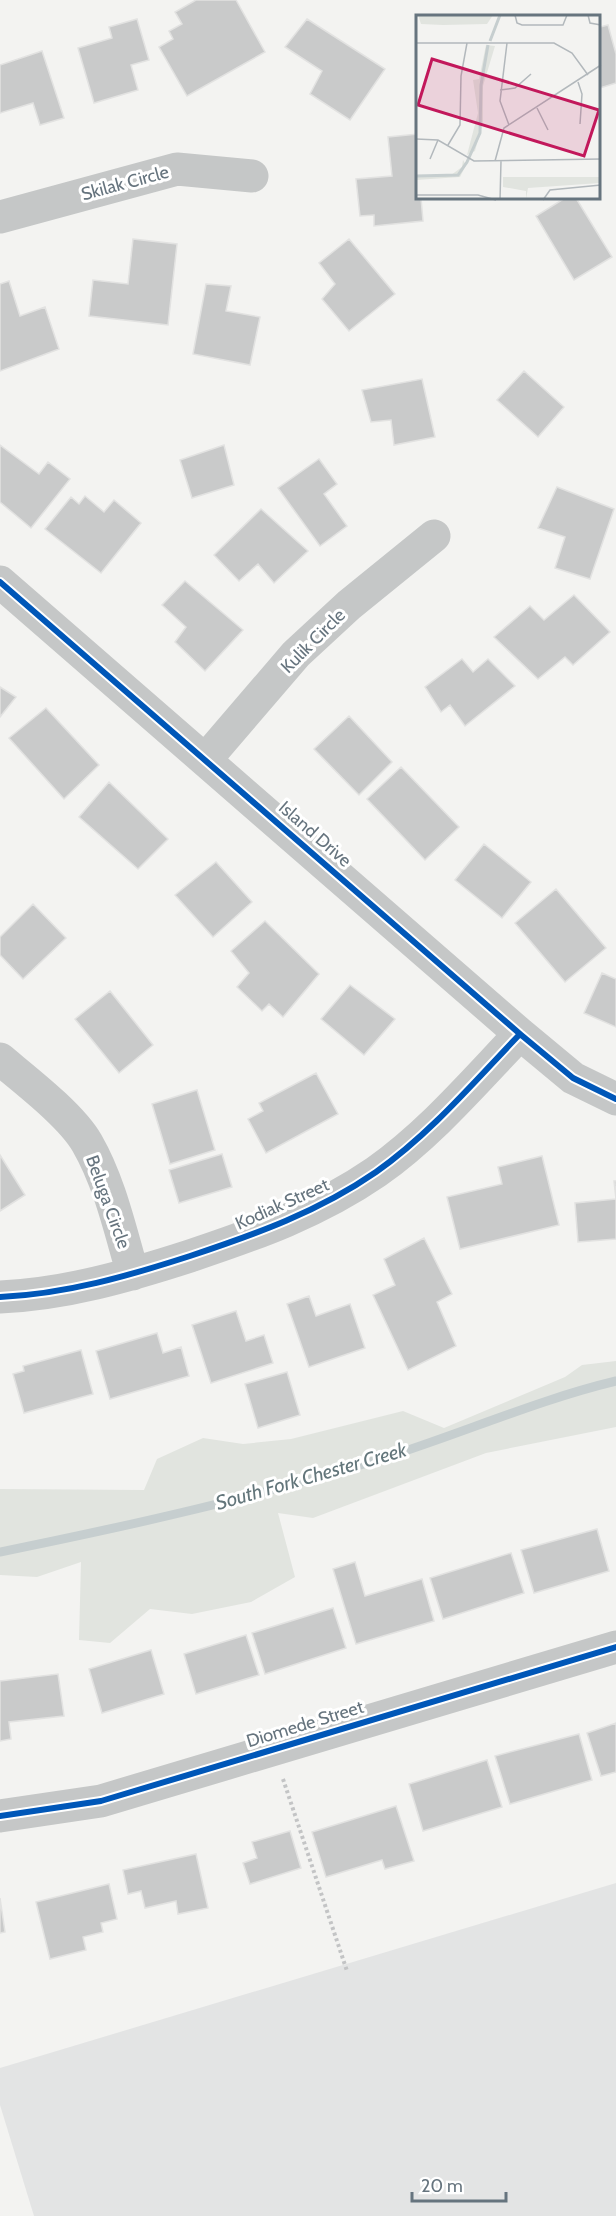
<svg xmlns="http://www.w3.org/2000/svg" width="616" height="2216" font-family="Cabin,sans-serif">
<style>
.built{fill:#e3e4e4}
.green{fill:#e1e4df}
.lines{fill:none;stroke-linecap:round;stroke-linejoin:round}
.stream{stroke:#c6cecf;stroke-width:9}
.building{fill:#c9caca;stroke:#e2e2e1;stroke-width:1.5}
.path{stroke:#c3c4c5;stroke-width:4;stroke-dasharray:3 3;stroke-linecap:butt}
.minor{stroke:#c5c7c7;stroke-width:33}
.cycleway-casing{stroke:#fff;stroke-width:10}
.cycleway{stroke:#0057b8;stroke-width:6}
.labels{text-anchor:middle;stroke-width:6;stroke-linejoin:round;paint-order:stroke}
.street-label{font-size:18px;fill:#66747e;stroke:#fff}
.water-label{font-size:20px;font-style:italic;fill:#63767b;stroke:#fff}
.inset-river{fill:none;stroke:#c6cecf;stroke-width:3}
.inset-road{fill:none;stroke:#b2b8bc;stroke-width:1.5}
.view{fill:#c2185b;fill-opacity:0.15;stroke:#c2185b;stroke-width:3}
.inset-edge{fill:none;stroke:#66747e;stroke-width:3}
</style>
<rect width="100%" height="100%" fill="#f3f3f1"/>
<path class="built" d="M616,1883V2216H34L0,2105V2068Z"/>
<path class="green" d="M616,1361V1427L486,1453L313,1518L278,1513L295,1577L251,1602L192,1614L150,1609L110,1643L79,1640L81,1562L37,1577L0,1575V1489L144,1490L157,1459L203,1438L243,1444L291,1439L403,1411L444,1428L565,1377L582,1365Z"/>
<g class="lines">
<path class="stream" d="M0,1552C133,1525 267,1495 396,1454C470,1430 541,1399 616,1381"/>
</g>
<path class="building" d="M196,0H236L265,52L187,96L159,47L173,39L169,31L182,24L175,12Z
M137,19L149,60L131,65L138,90L94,103L78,48L112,38L109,27Z
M307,19L385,69L350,120L310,94L322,71L285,47Z
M608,25L616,54V83L600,88V27Z
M42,51L64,118L40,125L33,103L0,113V65Z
M418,134V198H421L423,221L374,226V215L360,216L356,179L392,176L388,137Z
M565,198H576L612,257L574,280L536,216Z
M133,239L177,244L168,325L89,316L93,280L128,284Z
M349,239L395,294L349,331L322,299L335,284L319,263Z
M9,281L20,316L45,307L59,349L0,371V284Z
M206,284L231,286L226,311L260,317L250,365L193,354Z
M524,371L564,407L538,437L497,400Z
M422,379L435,437L394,445L391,420L371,422L362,390Z
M0,445L39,474L48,462L70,479L31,528L0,502Z
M224,445L234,485L192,498L180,460Z
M319,459L337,484L324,494L347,526L320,546L278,488Z
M557,487L614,509L590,579L555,568L565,537L538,528Z
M85,496L104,512L114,500L141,523L101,573L45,529L71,497L79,504Z
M261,509L308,551L274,583L258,564L239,581L214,555Z
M185,581L243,630L205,671L175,642L186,627L162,605Z
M574,595L610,632L573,665L565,657L538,679L494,637L530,606L544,620Z
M462,659L473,672L488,659L515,686L465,726L450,705L441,712L425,687Z
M0,687L16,697L0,717Z
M46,708L99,765L64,799L9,738Z
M349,716L392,762L359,795L314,749Z
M401,767L459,827L425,860L367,799Z
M109,782L168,839L138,869L79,817Z
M484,844L531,882L502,918L455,880Z
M216,862L252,902L213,937L175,895Z
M556,889L606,948L565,982L515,923Z
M33,904L66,938L23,979L0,955V937Z
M265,921L319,974L283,1017L269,1004L262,1011L237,987L249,973L231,951Z
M602,973L616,979V1027L584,1013Z
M350,985L395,1019L364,1055L321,1019Z
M110,991L153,1045L119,1073L75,1019Z
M316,1073L338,1114L266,1153L248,1119L263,1111L259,1103Z
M197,1090L215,1150L170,1164L152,1104Z
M222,1154L232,1187L179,1203L169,1170Z
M0,1155L25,1195L0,1211Z
M542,1156L559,1225L460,1249L447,1197L502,1184L498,1167Z
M614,1181H616V1239L578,1242L575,1203L616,1199Z
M424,1238L452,1294L437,1302L456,1346L408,1370L373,1295L395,1285L384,1259Z
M309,1296L316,1316L350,1304L365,1348L309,1367L287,1304Z
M236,1311L246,1341L264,1335L273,1363L211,1383L192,1325Z
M157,1333L163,1353L181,1347L189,1376L110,1399L96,1351Z
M81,1350L93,1394L24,1413L13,1374L24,1371L23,1366Z
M287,1372L300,1415L258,1428L245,1384Z
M597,1529L609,1571L534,1593L521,1550Z
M511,1553L524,1593L443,1619L430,1578Z
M355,1562L365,1596L422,1579L434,1621L356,1644L333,1569Z
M333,1608L346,1648L265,1674L252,1633Z
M246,1635L259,1675L196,1694L184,1654Z
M151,1650L164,1694L102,1713L89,1669Z
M58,1674L64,1716L9,1722L11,1739L0,1741V1681Z
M616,1723V1772L601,1776L587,1733Z
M579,1734L592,1780L510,1804L495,1756Z
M487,1760L502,1807L423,1831L409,1784Z
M396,1806L414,1861L385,1869L382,1860L326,1877L312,1832Z
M290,1831L301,1868L250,1884L243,1863L257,1858L252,1842Z
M196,1854L208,1908L178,1914L176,1901L145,1908L141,1891L128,1894L123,1870Z
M109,1884L117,1919L101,1923L103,1932L83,1937L86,1950L50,1959L36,1902Z
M0,1898L5,1932L0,1933Z"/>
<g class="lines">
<path class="path" d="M283,1779L347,1971"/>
<path class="minor" d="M0,217L177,169L252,176
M0,582L520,1034L573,1078L616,1099
M206,759L296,654L349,605L434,536
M0,1059C25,1080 71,1115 87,1143C110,1183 120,1230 133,1274
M0,1297C66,1294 128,1276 190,1256C256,1234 318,1212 376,1172C430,1134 474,1082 520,1034
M0,1816L101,1801L616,1647"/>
<defs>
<path id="cycleway" d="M0,582L520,1034L573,1078L616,1099
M0,1297C66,1294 128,1276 190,1256C256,1234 318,1212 376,1172C430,1134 474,1082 520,1034
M0,1816L101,1801L616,1647"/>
</defs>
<use href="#cycleway" class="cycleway-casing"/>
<use href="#cycleway" class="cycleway"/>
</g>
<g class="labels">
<g class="street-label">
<text transform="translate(125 183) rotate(-15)" y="6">Skilak Circle</text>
<text transform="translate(313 641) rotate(-45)" y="6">Kulik Circle</text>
<text transform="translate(315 834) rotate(41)" y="6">Island Drive</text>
<text transform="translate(108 1202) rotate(70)" y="6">Beluga Circle</text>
<text transform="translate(282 1204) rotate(-24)" y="6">Kodiak Street</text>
<text transform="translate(305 1724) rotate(-17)" y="6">Diomede Street</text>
</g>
<g class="water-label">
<text transform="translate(311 1476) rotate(-16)" y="7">South Fork Chester Creek</text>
</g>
</g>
<g transform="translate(416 15)">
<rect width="184" height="184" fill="#f3f3f1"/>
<path d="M2,0H77L71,9L27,10L5,9ZM70,30L79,31L67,71V107L59,136L51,140L62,98L57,65L63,64ZM47,145L50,150L44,162L0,165V160H35L46,152ZM87,162H184V168L112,173L110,184V176L87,172Z" fill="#e1e4df"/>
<path class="inset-river" d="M74,26L84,0M0,161L42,160L51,147L64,118L65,70L72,30"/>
<path class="inset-road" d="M99,0L101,8L106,10H147L151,0M172,0L174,8L185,10M0,28H138L156,38L172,60M91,28L84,86L93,110M162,67L166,79L164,109M84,75L99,73L115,59M121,93L132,115M0,124L22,125L58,146L185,144M32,130L44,110L45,61L51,28M14,144L22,125M79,146L88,113L185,50M0,180H62L80,185M84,185L85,146M127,185L134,175L185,170"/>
<path class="view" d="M16,44L183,95L168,141L2,90Z"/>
<rect width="184" height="184" class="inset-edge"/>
</g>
<path d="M412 2192v9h94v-9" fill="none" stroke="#66747e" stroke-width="3"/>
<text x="421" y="2192" font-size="18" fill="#66747e" stroke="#ffffff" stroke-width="4.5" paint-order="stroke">20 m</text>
</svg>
